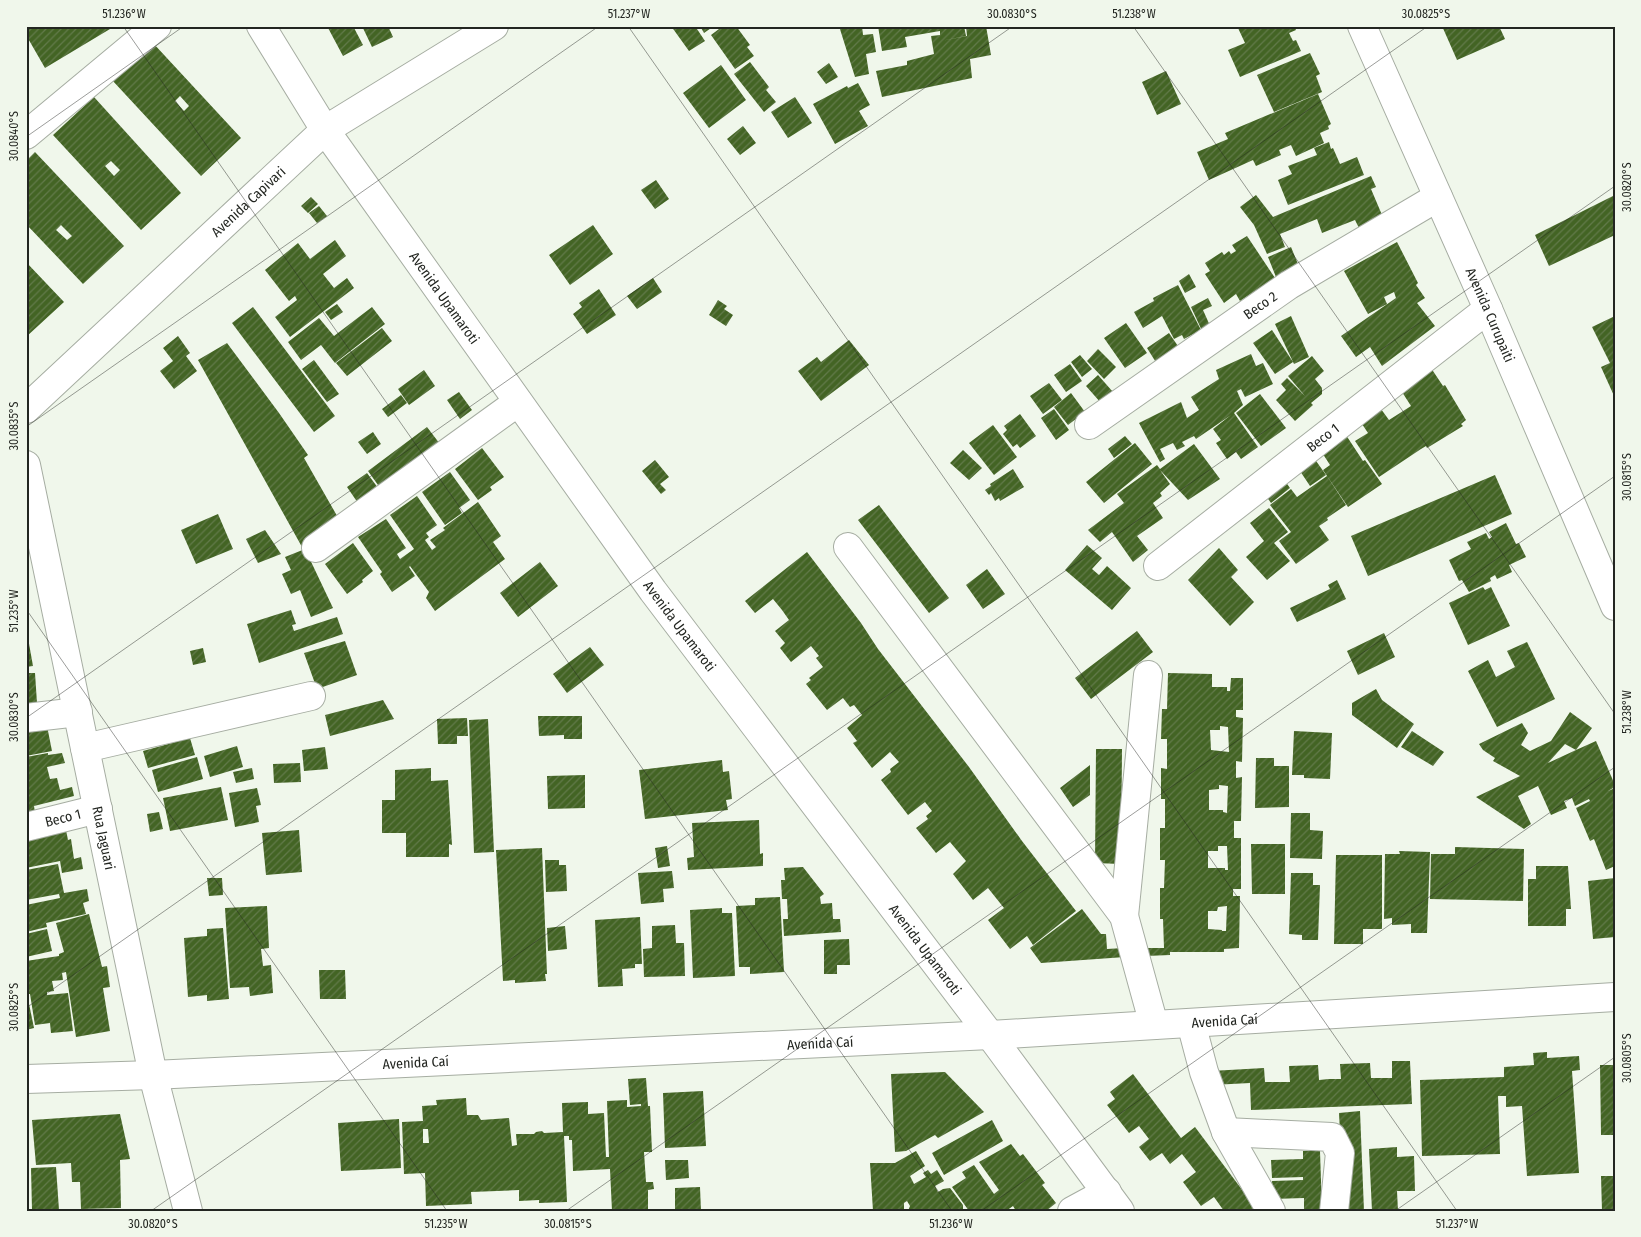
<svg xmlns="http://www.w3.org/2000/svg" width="1641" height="1237" font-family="'Fira Sans Condensed',sans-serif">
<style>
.building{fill:url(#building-hatch);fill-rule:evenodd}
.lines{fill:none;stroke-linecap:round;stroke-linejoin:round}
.minor-casing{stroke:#a6ada2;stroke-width:30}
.minor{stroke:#fff;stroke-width:28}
.ticks{fill:none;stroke:#232621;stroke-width:1;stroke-opacity:0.45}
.labels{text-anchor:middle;stroke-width:5;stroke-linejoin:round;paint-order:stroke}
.street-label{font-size:14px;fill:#232621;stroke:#f0f7eb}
.neatline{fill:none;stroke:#232621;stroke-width:2}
.ticks-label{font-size:12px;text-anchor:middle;fill:#232621}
</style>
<defs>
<pattern id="building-hatch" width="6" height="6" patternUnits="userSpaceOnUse" patternTransform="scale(1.25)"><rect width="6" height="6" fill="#436424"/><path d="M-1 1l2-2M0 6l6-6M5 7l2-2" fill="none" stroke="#627a4a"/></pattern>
</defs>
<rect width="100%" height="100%" fill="#f0f7eb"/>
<path class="building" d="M26,26H115L45,68L26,35Z
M327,26H353L363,45L343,56Z
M362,26H388L393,37L372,47Z
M671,26H695L705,41L689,51Z
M700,26H714L704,33Z
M723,26H736L750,45L747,47L754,56L735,69L711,35Z
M839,26H862L863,35L873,34L876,52L866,54L869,74L855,77Z
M878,26H964L966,36L941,41L967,36L966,26H986L991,55L970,59L972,78L882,97L876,71L907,65V61L934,54L931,36L940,35V31L905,37L907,47L882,51Z
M1241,26H1294L1296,30L1289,33L1293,41L1296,40L1301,51L1240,77L1228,50L1245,43L1238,28Z
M1442,26H1499L1505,39L1457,60Z
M153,43L241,138L201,176L112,80ZM180,96L189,106L184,111L175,101Z
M1310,53L1320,74L1316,76L1322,92L1274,112L1257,75Z
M750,62L769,87L766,90L776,102L764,112L734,74Z
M829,63L838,77L826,84L817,72Z
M721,65L746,100L709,128L683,93Z
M1166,71L1181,104L1157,115L1142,82Z
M858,83L870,105L859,111L868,126L835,144L813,104L847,86L848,88Z
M1318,94L1331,124L1328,126L1329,129L1320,133L1324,143L1296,156L1291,145L1279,150L1281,155L1256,166L1253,160L1209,180L1197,152L1228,139L1225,133Z
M94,97L181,193L141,230L53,135ZM111,161L120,170L114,176L105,166Z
M795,97L812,123L788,138L771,112Z
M743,126L756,143L740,155L727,139Z
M1329,142L1331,149L1333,148L1340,164L1357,157L1364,175L1288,205L1278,180L1292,174L1288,166L1317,155L1314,148Z
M35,152L124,246L83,284L26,224V161ZM61,225L72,236L67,240L56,230Z
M1371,176L1376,187L1371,189L1385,222L1362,234L1355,220L1322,233L1317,219L1280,234L1285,247L1267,254L1254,225L1240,207L1256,195L1273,217Z
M656,180L669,199L655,209L641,190Z
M1615,195V235L1549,266L1535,235Z
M311,197L318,204L308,213L301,206Z
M319,206L327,216L317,223L309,213Z
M593,225L613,254L570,285L549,255Z
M1247,236L1275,278L1240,301L1236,294L1224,303L1205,274L1210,271L1205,263L1222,252L1224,255L1229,251L1231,254L1236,251L1232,245Z
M335,240L346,256L323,274L334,288L347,278L354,288L290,337L275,317L297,300L295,296L289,301L265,270L298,243L310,259Z
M1397,242L1418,283L1416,285L1425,298L1417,303L1435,326L1382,366L1370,347L1356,357L1341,336L1396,298L1394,292L1384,297L1387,304L1368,314L1344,271Z
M1291,247L1300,269L1278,282L1268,257Z
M26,262L64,302L26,337Z
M1189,274L1196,287L1185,293L1179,281Z
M653,278L662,292L637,309L627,296Z
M1178,285L1201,330L1184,339L1182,335L1174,339L1162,316L1143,328L1134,312L1154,301L1153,298Z
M599,289L616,315L587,334L573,314L582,307L579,303Z
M1208,298L1212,306L1203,310L1211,328L1203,333L1191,307Z
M718,300L727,306L724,309L733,315L726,326L709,315Z
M337,304L343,312L331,320L325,312Z
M253,307L335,416L314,432L232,323Z
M372,307L385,324L335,363L321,345L301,360L288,342L319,318L334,336Z
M1291,316L1309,357L1294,364L1275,324Z
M1615,316V398L1601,367L1610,363L1592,327Z
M1126,323L1147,353L1125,368L1104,338Z
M382,328L392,341L347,376L336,363Z
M1272,330L1293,362L1275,374L1253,343Z
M1169,333L1180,349L1157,364L1147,348Z
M178,336L190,353L186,356L197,371L174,389L160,371L173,361L163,348Z
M849,340L869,365L821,401L798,371L817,357L821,362Z
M227,343L279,413L308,455L304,458L340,521L302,547L198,360Z
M1098,349L1116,367L1104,379L1087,361Z
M1251,354L1256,366L1263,363L1273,384L1245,397L1241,389L1237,391L1243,405L1234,413L1258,447L1241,459L1236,452L1227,459L1216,443L1221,440L1213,429L1231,415L1196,439L1194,436L1182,442L1185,446L1177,450L1173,443L1160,449L1165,459L1160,462L1139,423L1181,402L1187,418L1199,410L1191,397L1219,379L1216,370Z
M1080,355L1092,369L1082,377L1071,362Z
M1312,356L1324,371L1315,379L1322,388V394L1311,403L1313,405L1295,421L1276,400L1286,390L1281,384L1287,378L1305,396L1288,376Z
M314,360L339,394L327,402L302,369Z
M1070,364L1082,381L1066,392L1054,375Z
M1431,368L1443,386L1445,385L1466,420L1461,424L1463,426L1427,448L1426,446L1421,449L1379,477L1355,441L1368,433L1362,424L1381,409L1389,420L1411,406L1402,392Z
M424,370L435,386L409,405L398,389Z
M1098,375L1113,392L1101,403L1086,386Z
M1049,383L1062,400L1043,414L1030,396Z
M459,392L472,410L460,419L447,400Z
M1071,393L1085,412L1068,425L1054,407Z
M1260,394L1286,428L1261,446L1236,413Z
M401,395L407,403L388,417L382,409Z
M1054,409L1069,430L1056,440L1041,418Z
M1020,414L1036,436L1020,448L1017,444L1013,447L1003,434L1007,430L1004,426Z
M993,425L1017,457L994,475L969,443Z
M427,427L443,448L383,492L368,471Z
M373,432L381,444L367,454L358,442Z
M1344,432L1363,461L1365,460L1382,484L1348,507L1323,470L1330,465L1321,451Z
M1125,436L1132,444L1114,458L1108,449Z
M1135,443L1152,464L1104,503L1086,482Z
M1194,444L1220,479L1188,500L1160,470L1170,484L1160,493L1162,496L1153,503L1163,518L1137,536L1148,550L1133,562L1112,532L1100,542L1088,530L1124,503L1117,494L1157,465L1160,469Z
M482,448L504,477L490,487L492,490L478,500L455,469Z
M963,450L982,468L969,480L950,463Z
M1314,458L1326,475L1310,486L1298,468Z
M655,460L669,477L660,484L666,490L661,494L642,471Z
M1013,469L1024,487L1000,501L999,498L995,501L991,493L989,495L985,490L991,486L990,484Z
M450,472L470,500L459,508L462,513L445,525L422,492Z
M367,473L381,492L360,506L347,487Z
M1495,475L1512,514L1368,576L1351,536Z
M1327,476L1346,505L1327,518L1328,520L1319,526L1329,540L1296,564L1279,541L1291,532L1270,505L1291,489L1297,497Z
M1285,481L1290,488L1271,503L1266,496Z
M417,496L437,525L426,533L429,537L425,540L432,550L436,547L430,540L445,530L443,528L478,502L501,536L493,542L505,559L435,611L426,598L429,592L410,566L409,567L415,576L392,592L380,574L382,572L358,537L386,519L406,548L397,554L400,559L414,549L390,515Z
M879,505L949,598L929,613L858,520Z
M1269,508L1288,532L1274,543L1290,561L1267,580L1246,557L1264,541L1250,523Z
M218,514L233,549L196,564L181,530Z
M1506,523L1516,544L1519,543L1526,557L1509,565L1512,572L1497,579L1495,575L1490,578L1491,581L1469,592L1462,580L1459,581L1449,560L1471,549L1467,542L1486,533L1489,539L1492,537L1489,532Z
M265,530L281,554L258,563L246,539Z
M353,543L373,571L362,580L363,582L347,594L325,564Z
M1087,545L1102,558L1092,569L1099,575L1107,566L1131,588L1112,610L1065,570Z
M1219,548L1238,570L1231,577L1254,602L1230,626L1188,580Z
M305,549L333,608L311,617L300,590L291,594L282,574L291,570L285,557Z
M807,552L861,623L878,649L969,767L1022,841L1076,911L1033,945L1027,936L1010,949L988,920L1004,908L988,888L973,900L953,874L966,861L950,842L936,853L916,828L928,819L926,816L932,811L925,802L908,815L881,780L891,772L890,769L899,762L890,752L872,768L853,743L857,741L847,728L862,715L854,705L850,707L843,698L827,710L806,684L811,680L809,678L823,667L816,658L819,656L811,646L791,662L780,648L785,643L775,631L789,620L782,610L773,599L755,613L745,601Z
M540,562L558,586L518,617L500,593Z
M987,569L1005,594L983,609L966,585Z
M1337,580L1346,599L1297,622L1290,608L1330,589L1328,585Z
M1483,587L1485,590L1491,587L1510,626L1468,645L1449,603Z
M291,610L296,624L292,625L294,631L337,617L343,634L259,663L247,624Z
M1137,631L1153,652L1091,699L1075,678Z
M1384,633L1395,657L1358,675L1347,651Z
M26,638H28L33,666L26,667Z
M345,641L357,675L317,689L304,653Z
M1527,642L1555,699L1497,727L1468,671L1488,660L1496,677L1515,667L1507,651Z
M590,647L604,665L567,693L553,674Z
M203,648L206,662L193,665L190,651Z
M26,673H35L37,703L26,704Z
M1168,673L1212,674V687H1227V691H1230L1231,678H1243V710H1236V717L1243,718L1242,762L1236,761V778L1242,777L1241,821H1234V838H1241V889H1233V896H1240L1239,948L1224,949V952H1170V955L1146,956L1145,948H1164L1163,919H1160V888H1164L1165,860H1160V828H1165V799H1161V768L1167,769V739H1161L1162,709H1167ZM1220,726L1228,727L1229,752L1211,750L1210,730H1220ZM1219,785L1228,786L1227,813L1223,812V810H1209V790L1219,789ZM1218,846H1227L1228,870H1225V868H1208V851H1218ZM1227,906L1226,931H1222V930L1208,929V911H1217L1218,907Z
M1376,689L1382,700L1414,724L1397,748L1352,715V703Z
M383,700L394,719L330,736L325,715Z
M1570,712L1592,728L1576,750L1596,741L1615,785V787L1608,791L1615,788V866L1606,870L1594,839L1590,841L1576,808L1590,801L1589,799L1575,806L1572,798L1564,801L1567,808L1551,815L1538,786L1518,796L1531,824L1524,829L1476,797L1520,776L1493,761L1495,758L1483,750L1479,744L1522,723L1528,733L1521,745L1530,751L1551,741ZM1565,744L1576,750L1548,763Z
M538,716H582V739H564V735L539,736Z
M467,718L468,736H457V744H438L437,719Z
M488,719L494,852L474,853L469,720Z
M47,726L52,751L26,756V730Z
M1294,731L1332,733L1330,779L1304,778V775H1292Z
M1412,731L1444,752L1433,766L1401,747Z
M190,738L195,755L148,768L143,751Z
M237,746L243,767L210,777L204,756Z
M325,747L328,769L304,771L302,750Z
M1096,749H1122L1121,864L1095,863Z
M48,753V755L62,753L65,763L47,767L50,779L57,778L60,790L72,787L74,796L34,806L36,820L26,822V757Z
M197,757L203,779L158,792L152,770Z
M1256,758H1274V766H1289V807L1255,808Z
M722,760L723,772L729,771L732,799L726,800L728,810L645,819L639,770Z
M300,763L301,782L274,783L273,764Z
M1090,765V795L1073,807L1060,788Z
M252,768L254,779L236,783L233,772Z
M431,768V781L448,780L452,845L449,844V857H406V833H382V800H395V770Z
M585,775V808L548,809L547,776Z
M221,787L228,820L170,831L163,798Z
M257,788L261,805L256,806L259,822L235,827L229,793Z
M159,812L163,829L150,832L147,814Z
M1291,813H1310V830L1323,831L1322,859L1290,858Z
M759,820L760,854L763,853V866L688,870L687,858L694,857L692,823Z
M65,825L68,840L71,839L74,859L81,857L83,869L62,873L60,861L26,868V833Z
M299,830L302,872L266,875L262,833Z
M1251,844H1285V894H1252Z
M667,846L670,866L658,868L655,848Z
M1455,847L1524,849L1523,901L1430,899L1431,854H1455Z
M542,848L547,974H545L546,981L515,983V980L503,981L496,850Z
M1399,851L1430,852L1427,933H1411V924L1392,925V918L1384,919L1385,854H1400Z
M1336,855H1382V929H1363V944H1334Z
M545,860H559V865H566L567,891L546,892Z
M58,864L64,893L87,889L89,901L83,903L86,914L46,923L47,927L26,932V905L60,898L59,894L26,900V870Z
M1536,866H1568L1571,909H1566V926H1528V879H1536Z
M803,867L824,894L820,897L821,904L832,903L833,919H840L841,932L784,936L783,919H788L787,899H782L781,880H785L784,868Z
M672,871L674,888L663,889L664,902L641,904L638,873Z
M1291,873H1313V885H1320L1318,940H1302V935L1289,934Z
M207,878H222L223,895L209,896Z
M1615,878V937L1593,939L1588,881Z
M780,897L784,972L750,974V967H739L736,906L755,905V898Z
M267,906L269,948L261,949L263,966L271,965L273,993L250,996L249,987L230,988L225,908Z
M722,908V913H732L735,976L693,978L690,910Z
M1082,909L1101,934H1106L1107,949L1123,948L1125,957L1041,963L1030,948Z
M89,914L102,967L107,966L110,987L103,988L110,1031L76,1037L66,972L62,973L63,980L52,981L54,991L47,992V995L68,993L73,1031L51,1033L50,1023L35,1025L30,994H27L34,1028L26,1030V961L59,956V954L64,952L56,923Z
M640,917L642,964H635V968L622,969L623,986L598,987L595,920Z
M675,925L676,943H684L685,976L644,977L643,949L652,948V926Z
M565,926L567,949L548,951L547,928Z
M223,928L229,999L207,1001V995L188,997L184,938L207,936V929Z
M47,929L52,951L26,957V934Z
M849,939L850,965H837V974H824V940Z
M319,970H345L346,999H320Z
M1547,1052V1058L1579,1056L1580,1070L1572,1071L1579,1173L1527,1176L1522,1106L1506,1107V1096H1498L1500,1154L1422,1156L1420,1080L1504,1077V1067L1534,1065L1533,1053Z
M1392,1061H1410L1412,1104L1251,1110L1250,1083L1212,1085L1211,1071L1264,1068L1265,1082H1290L1289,1066L1318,1065L1319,1080L1329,1079H1341L1340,1064L1370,1063L1371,1078H1392Z
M1600,1065H1615V1135H1601Z
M945,1072L984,1112L938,1138L935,1135L906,1151L895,1152L891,1074Z
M1133,1074L1181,1138L1195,1127L1258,1211H1224L1214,1197L1201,1206L1183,1182L1196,1172L1182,1154L1170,1164L1162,1153L1150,1161L1139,1147L1149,1139L1139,1126L1129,1133L1107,1105L1115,1099L1110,1092Z
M646,1078L648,1106H650L652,1152H644L646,1182H653L654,1189L648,1190V1211H612L610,1169L573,1171L572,1140H569V1136H564L567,1202L539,1203V1200L519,1201V1190L471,1192L472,1204L426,1206L425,1173L404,1174L402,1122L423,1121L422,1106L437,1105L436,1100L466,1098L467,1115H478L481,1120L509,1118L512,1146L517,1145L516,1134H534L536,1132L542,1131L544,1133L563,1132L562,1103L588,1102V1114L604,1113L606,1157H609L607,1101L627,1100V1107L641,1106V1104L630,1105L628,1079ZM423,1129H428L429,1143H423Z
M703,1091L706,1146L665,1148L663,1093Z
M1360,1111L1364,1211H1344L1339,1113Z
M120,1114L130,1159L120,1160L121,1208L81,1209L80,1182H72L71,1163L36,1165L32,1120Z
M399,1119L401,1168L341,1171L338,1123Z
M992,1120L1003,1141L944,1175L932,1153Z
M1011,1144L1020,1156L1023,1154L1045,1183L1042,1185L1056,1203L1046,1211H1016L1013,1206L1006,1211H969L952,1187L966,1178L962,1172L974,1165L994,1194L999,1190L979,1162Z
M1397,1147V1157L1414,1156L1415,1191H1397L1398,1211H1372L1369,1149Z
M916,1151L925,1166L910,1176L914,1184L926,1177L923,1173L928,1170L931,1174L937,1170L944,1181L935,1186L938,1192L943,1189L950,1188L963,1205V1211H908L910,1206L907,1201L904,1203V1211H873L870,1163H895Z
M1303,1151H1320L1322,1211H1304V1198L1273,1199L1272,1181L1303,1180V1177L1272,1178L1271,1160L1303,1159Z
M665,1160H688L689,1178L666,1180Z
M56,1167L59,1210H32L31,1168Z
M1601,1176H1615V1211H1602Z
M700,1187L701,1211H675V1188Z"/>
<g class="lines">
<defs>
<g id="minor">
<path id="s1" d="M261,26L325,130L653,591L990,1035L1120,1211"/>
<path id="s2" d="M1362,26L1488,309L1615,606"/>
<path d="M26,135L157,26"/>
<path id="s3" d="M26,409L325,130L494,26"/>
<path id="s4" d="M1089,425L1289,285L1438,197"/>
<path id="s5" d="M26,465L153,1075L188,1211"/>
<path d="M848,547L1124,916L1154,1025"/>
<path d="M316,548L518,402"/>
<path id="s6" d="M1158,566L1488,309"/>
<path d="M26,718L78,712"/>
<path d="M85,748L311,696"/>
<path id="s7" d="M26,827L98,809"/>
<path d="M1124,916L1148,675"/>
<path d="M1191,1023L1204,1072L1226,1132L1271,1211"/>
<path id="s8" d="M26,1079L153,1075L990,1035L1615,997"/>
<path d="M1226,1132L1332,1137L1340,1153L1334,1211"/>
<path d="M1072,1211L1107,1192"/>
</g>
</defs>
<use href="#minor" class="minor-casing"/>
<use href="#minor" class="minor"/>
</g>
<path class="ticks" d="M123,26L952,1211M628,26L1457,1211M1133,26L1615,714M26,137L184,26M26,427L599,26M26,609L447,1211M26,718L1013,26M26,1008L1428,26M151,1211L1615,186M566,1211L1615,476M981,1211L1615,767M1395,1211L1615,1057"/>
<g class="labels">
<g class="street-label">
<text dy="5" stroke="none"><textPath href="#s3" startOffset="304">Avenida Capivari</textPath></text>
<text dy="5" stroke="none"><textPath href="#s1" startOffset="328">Avenida Upamaroti</textPath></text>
<text dy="5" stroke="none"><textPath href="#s4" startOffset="209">Beco 2</textPath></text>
<text dy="5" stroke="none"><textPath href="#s2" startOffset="316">Avenida Curupaiti</textPath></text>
<text dy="5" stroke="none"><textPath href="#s6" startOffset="209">Beco 1</textPath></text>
<text dy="5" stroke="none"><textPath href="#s1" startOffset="732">Avenida Upamaroti</textPath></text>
<text dy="5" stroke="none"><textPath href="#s7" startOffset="38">Beco 1</textPath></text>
<text dy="5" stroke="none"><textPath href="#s5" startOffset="381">Rua Jaguari</textPath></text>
<text dy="5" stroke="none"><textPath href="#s1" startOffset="1138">Avenida Upamaroti</textPath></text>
<text dy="5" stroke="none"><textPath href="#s8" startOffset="1200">Avenida Caí</textPath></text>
<text dy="5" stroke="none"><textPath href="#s8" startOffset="795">Avenida Caí</textPath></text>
<text dy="5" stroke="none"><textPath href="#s8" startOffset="390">Avenida Caí</textPath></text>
</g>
</g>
<rect width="1641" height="1237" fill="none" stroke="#f0f7eb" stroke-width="55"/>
<rect x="28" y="28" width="1586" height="1182" class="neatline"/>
<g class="ticks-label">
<text x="124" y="18">51.236°W</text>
<text x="629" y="18">51.237°W</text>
<text x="1012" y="18">30.0830°S</text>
<text x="1134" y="18">51.238°W</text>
<text x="1426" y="18">30.0825°S</text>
<text transform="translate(14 136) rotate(-90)" y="4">30.0840°S</text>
<text transform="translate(1627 187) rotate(-90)" y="4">30.0820°S</text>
<text transform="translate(14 426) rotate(-90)" y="4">30.0835°S</text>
<text transform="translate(1627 477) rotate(-90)" y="4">30.0815°S</text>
<text transform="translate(14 611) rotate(-90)" y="4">51.235°W</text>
<text transform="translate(1627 712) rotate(-90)" y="4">51.238°W</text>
<text transform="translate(14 717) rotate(-90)" y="4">30.0830°S</text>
<text transform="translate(14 1007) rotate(-90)" y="4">30.0825°S</text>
<text transform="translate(1627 1058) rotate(-90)" y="4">30.0805°S</text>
<text x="153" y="1228">30.0820°S</text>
<text x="446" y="1228">51.235°W</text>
<text x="568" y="1228">30.0815°S</text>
<text x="951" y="1228">51.236°W</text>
<text x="1457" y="1228">51.237°W</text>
</g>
</svg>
